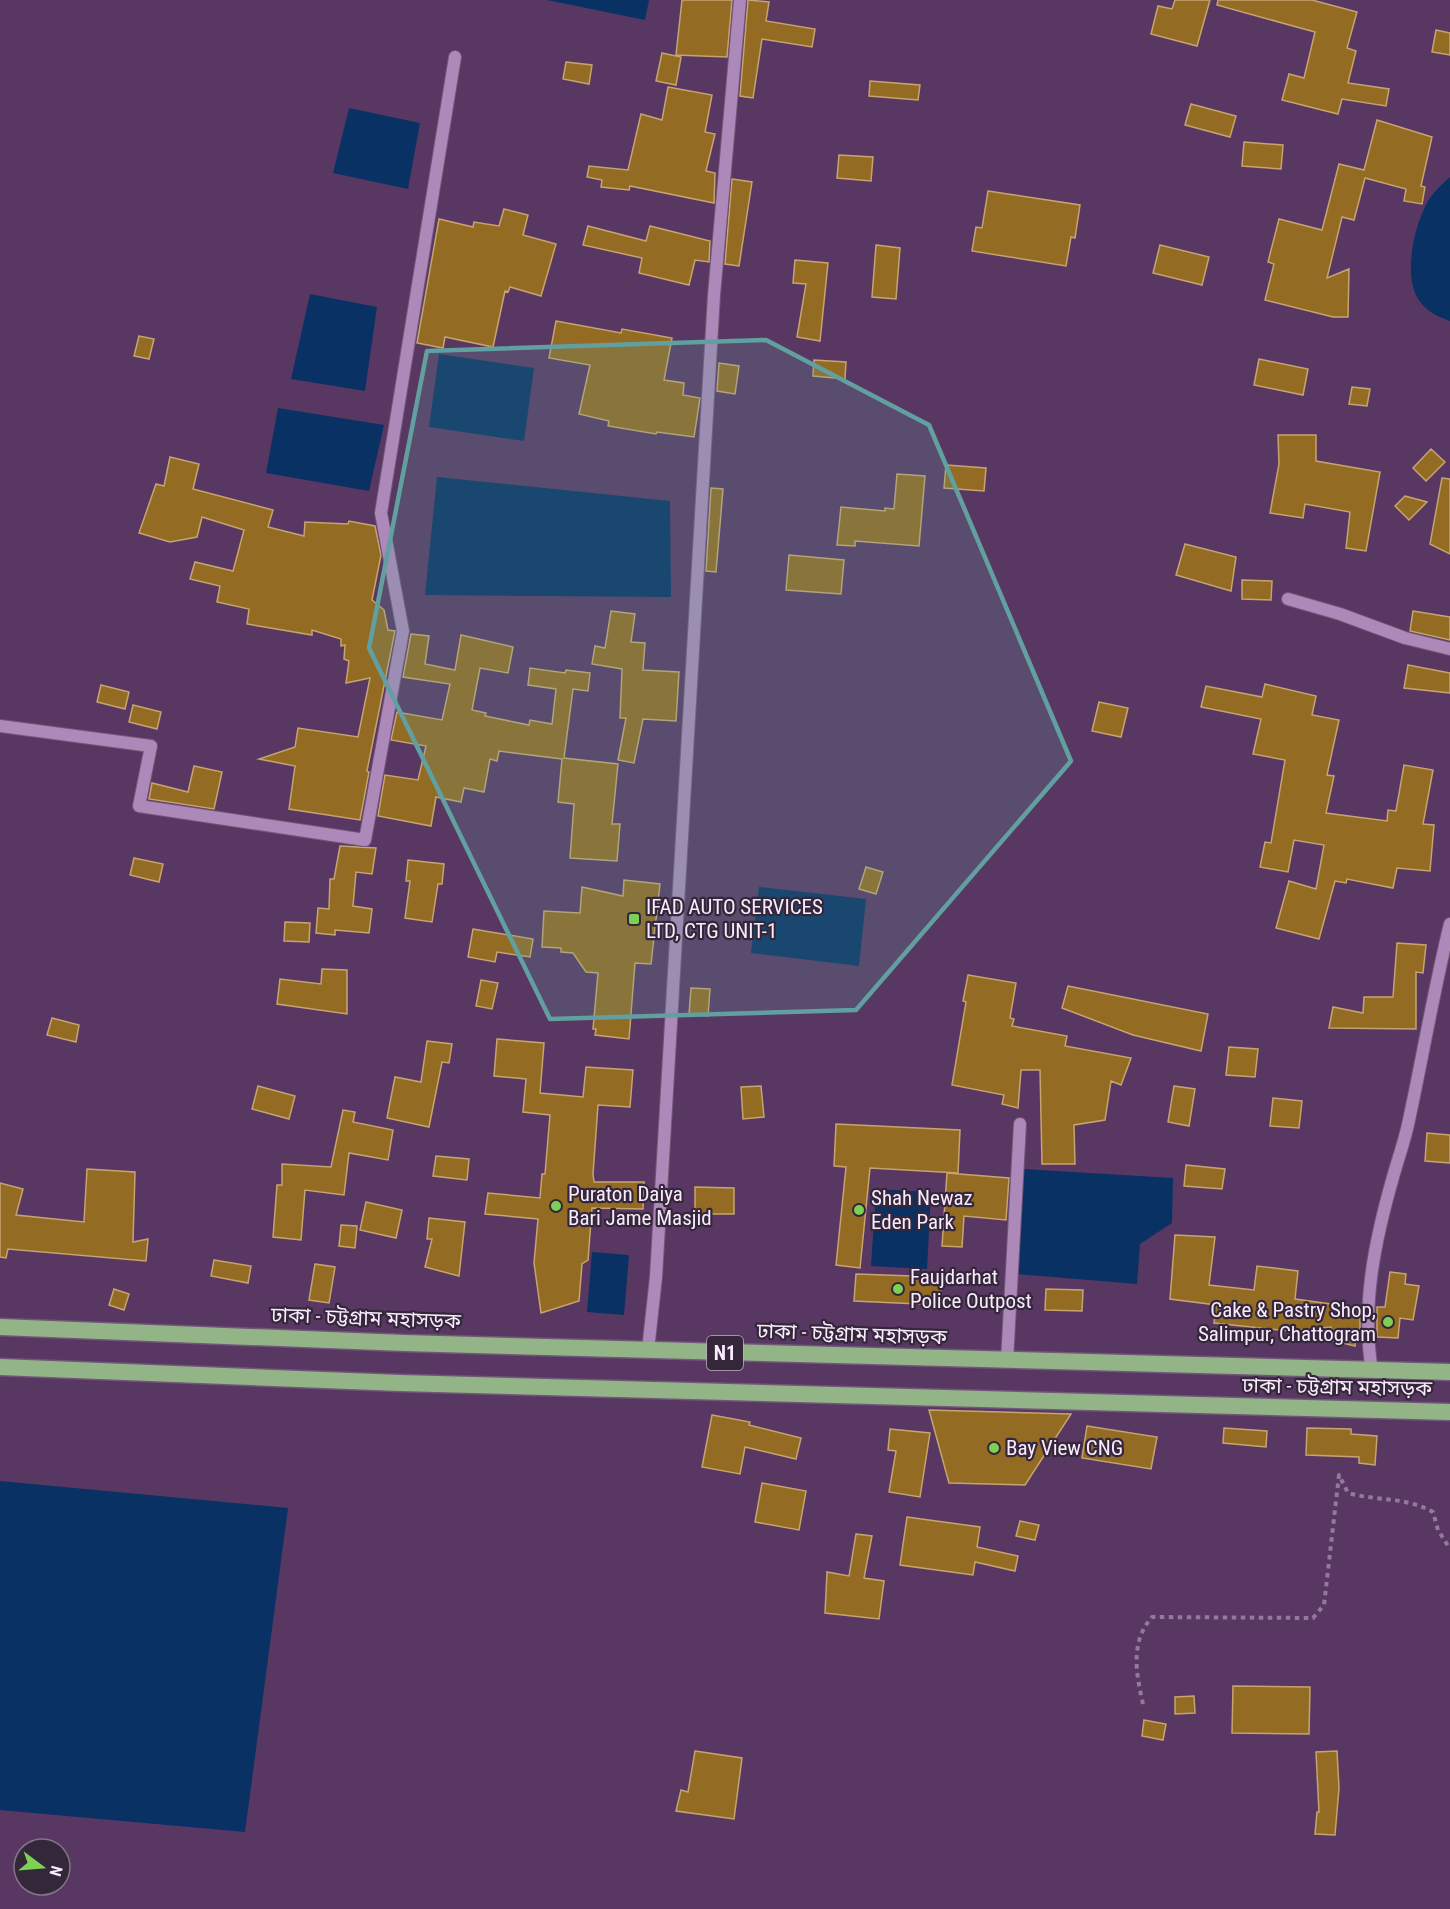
<svg xmlns="http://www.w3.org/2000/svg" width="1450" height="1909" font-family="'Roboto Condensed','Noto Sans Bengali',sans-serif">
<style>
.water{fill:#093164}
.building{fill:#946b23;stroke:#c6a471;stroke-width:1.5}
.lines{fill:none;stroke-linecap:round;stroke-linejoin:round}
.minor-casing{stroke:#71577a;stroke-width:14}
.trunk-casing{stroke:#71577a;stroke-width:19}
.path{stroke:#93799b;stroke-width:4;stroke-dasharray:4.5 4.5;stroke-linecap:butt}
.minor{stroke:#ac89b8;stroke-width:12}
.trunk{stroke:#93b486;stroke-width:16}
.marked{fill:#619fa0;fill-opacity:0.2;stroke:#619fa0;stroke-width:4.5;stroke-linejoin:round}
.poi-dot{fill:#7cd155;stroke:#35273a;stroke-width:2}
.labels{text-anchor:middle;stroke-width:4.5;stroke-linejoin:round;paint-order:stroke}
.shield{fill:#35273a;stroke:#beb0c3;stroke-width:1.5}
.shield-label{font-size:20px;font-weight:bold;fill:#f9eafe}
.poi-label{font-size:21px;fill:#f9eafe;stroke:#35273a;text-anchor:start}
.street-label{font-size:21px;fill:#f9eafe;stroke:#35273a}
</style>
<rect width="100%" height="100%" fill="#583862"/>
<path class="water" d="M547,0H649L645,20Z
M349,108L420,123L408,189L333,173Z
M1450,177V321C1436,316 1424,310 1417,297C1404,272 1414,228 1426,205C1431,194 1441,185 1450,177Z
M310,294L377,307L365,391L291,379Z
M439,354L534,368L524,441L429,427Z
M278,408L384,425L369,491L266,473Z
M437,477L670,501L671,597L425,595Z
M759,887L866,899L859,966L751,953Z
M1023,1169L1173,1178L1172,1223L1140,1244L1137,1284L1016,1274Z
M876,1189L931,1192L927,1269L871,1266Z
M592,1252L629,1255L624,1315L587,1312Z
M0,1481L288,1508L245,1832L0,1810Z"/>
<path class="building" d="M682,0H732L727,57L676,55Z
M748,0L769,2L766,21L815,29L812,47L762,39L753,98L740,96Z
M1175,0H1210L1197,46L1151,34L1158,6L1172,9Z
M1218,0H1312L1357,12L1347,48L1356,51L1348,83L1389,89L1386,106L1342,99L1338,114L1282,100L1289,74L1304,78L1315,32L1217,5Z
M1436,30L1450,33V55L1432,52Z
M662,53L681,57L676,85L656,81Z
M566,62L592,65L589,84L563,79Z
M870,81L920,85L918,100L869,96Z
M668,87L712,95L705,132L715,134L706,171L715,173L714,203L630,186L629,190L601,187L602,180L587,177L589,166L628,170L641,114L662,120Z
M1191,104L1236,116L1230,137L1185,125Z
M1377,120L1432,137L1421,186L1425,187L1422,204L1404,201L1406,189L1365,178L1354,220L1342,217L1327,278L1349,269L1348,317H1333L1265,300L1274,264L1268,262L1279,219L1322,230L1339,164L1364,170Z
M1244,142L1283,145L1281,169L1242,166Z
M839,155L873,157L871,181L837,178Z
M732,179L752,182L739,266L725,264Z
M988,191L1080,205L1075,238L1071,237L1066,266L972,251L976,227L982,228Z
M504,209L528,215L523,235L556,244L541,296L510,287L508,292L505,291L493,347L445,337L443,348L417,343L439,219L473,227L474,222L499,226Z
M588,226L646,241L650,226L710,241L709,262L695,260L689,285L639,273L642,258L583,245Z
M876,245L900,248L896,299L872,297Z
M1160,245L1209,257L1202,285L1153,273Z
M795,260L828,263L820,341L797,337L806,284L793,283Z
M556,321L621,333L622,329L672,338L664,380L684,383L683,395L700,398L694,437L657,432L656,434L608,426L609,421L579,414L590,365L549,358Z
M139,336L154,339L149,359L134,356Z
M1259,359L1308,369L1303,395L1254,385Z
M814,360L846,362L845,379L813,376Z
M719,363L739,366L735,394L717,391Z
M1352,387L1370,389L1367,406L1349,404Z
M1278,435H1316V461L1380,472L1366,551L1346,548L1350,512L1305,504L1303,518L1270,513L1279,464Z
M1431,449L1445,462L1426,481L1413,468Z
M170,457L199,464L193,489L273,510L268,527L304,536L305,522L348,524L349,521L375,526L381,555L372,600L384,610L388,630L395,631L367,771L369,772L360,820L289,809L295,766L259,759L295,747L298,728L358,737L370,678L346,683L349,661L344,659L345,645L341,646V639L312,630V635L247,624L249,609L217,602L220,586L190,579L195,562L233,571L244,530L202,517L197,537L170,542L139,533L156,484L164,486Z
M946,465L986,468L984,491L944,488Z
M897,474L925,476L919,546L855,541V546L837,545L841,507L885,511V508L894,509Z
M1442,478L1450,479V554L1430,544Z
M711,488L723,489L716,572L706,571Z
M1405,496L1427,502L1409,520L1395,506Z
M1185,544L1236,557L1231,591L1176,575Z
M789,555L844,560L841,594L786,590Z
M1242,580L1272,581L1271,600L1242,599Z
M611,611L635,614L631,642L645,643L643,670L679,672L676,721L643,719L634,763L618,760L626,718H620L622,669L592,664L595,646L605,648Z
M1413,611L1450,617V640L1410,631Z
M411,634L429,636L425,664L455,670L461,635L513,647L508,673L480,668L472,710L486,713L485,716L529,725L530,720L552,724L556,689L528,685L530,668L565,673L566,670L590,673L588,691L573,689L564,758L618,764L612,824H620L617,861L570,858L574,804L558,802L562,759L499,751L497,761L490,759L484,792L464,788L461,802L436,797L431,826L378,816L385,775L418,780L426,746L391,740L397,712L442,720L450,684L403,677Z
M1408,665L1450,673V693L1404,688Z
M1265,684L1316,696L1312,715L1339,720L1327,775L1334,776L1326,813L1387,821L1388,810L1396,811L1404,765L1433,770L1423,824L1434,825L1430,871L1397,868L1393,888L1347,879L1346,883L1335,881L1319,939L1276,928L1289,881L1316,889L1324,845L1294,840L1288,872L1260,867L1265,842L1271,843L1285,760L1253,754L1261,719L1201,707L1206,686L1262,697Z
M101,685L129,692L125,709L97,702Z
M1099,702L1128,708L1121,737L1092,731Z
M133,705L161,712L157,729L129,722Z
M194,766L222,772L214,809L149,799L152,783L188,792Z
M340,846L376,848L372,874L356,872L353,906L372,909L369,933L335,930V935L316,933L318,908L329,909L330,879H334Z
M134,858L163,864L159,882L130,875Z
M408,860L444,864L442,884H438L432,922L405,918L410,881H406Z
M866,867L883,872L876,894L859,889Z
M624,880L660,884L651,964L635,963L629,1039L595,1035L596,1029H593L598,973L586,972L573,953L561,952V948L542,947L544,911L580,913L582,887L623,896Z
M285,922L310,923L309,942L284,941Z
M473,929L533,939L530,957L497,952L495,962L468,957Z
M1397,943L1426,945L1423,973L1416,972V1029L1329,1028L1333,1007L1363,1013L1364,997H1393Z
M322,969L347,970V1014L277,1004L280,979L321,984Z
M968,975L1016,983L1010,1018L1014,1019L1012,1026L1067,1036L1065,1046L1131,1058L1121,1085L1111,1081L1105,1120L1074,1125L1075,1164H1042L1040,1070H1021L1018,1108L1002,1104L1004,1095L952,1085L966,1002L963,1001Z
M481,980L498,983L492,1009L476,1006Z
M1068,986L1208,1014L1201,1051L1133,1035L1062,1008Z
M691,988L710,989L708,1016L689,1014Z
M52,1018L79,1025L76,1042L47,1035Z
M497,1039L544,1043L540,1093L583,1097L586,1067L633,1070L630,1107L598,1105L593,1174L594,1182H644L643,1209L592,1208L588,1260L582,1264L579,1301L541,1313L534,1263L538,1219L485,1214L488,1193L540,1198L542,1174H545L550,1115L523,1112L526,1079L494,1076Z
M427,1041L452,1044L449,1063L442,1062L429,1127L387,1118L395,1077L421,1082Z
M1229,1047L1258,1049L1255,1077L1226,1075Z
M258,1086L295,1096L289,1119L252,1109Z
M761,1086L764,1117L743,1119L741,1087Z
M1174,1086L1195,1089L1189,1126L1168,1122Z
M1273,1098L1302,1101L1299,1128L1270,1126Z
M343,1110L355,1112L353,1122L393,1130L388,1160L349,1153L344,1195L305,1190L301,1240L273,1237L277,1185H282V1164L331,1167Z
M836,1124L960,1130L958,1173L870,1168L860,1268L836,1265L846,1167L834,1166Z
M1427,1133L1450,1135V1163L1425,1161Z
M436,1156L469,1159L467,1180L433,1176Z
M1186,1165L1225,1169L1222,1189L1184,1186Z
M87,1169L135,1172L133,1242L148,1239L146,1261L8,1249L6,1258L0,1257V1183L23,1189L16,1215L84,1222Z
M947,1173L1009,1178L1006,1220L964,1216L962,1247L942,1246Z
M695,1187L734,1188V1214H695Z
M366,1202L402,1210L396,1238L360,1230Z
M429,1218L465,1222L459,1276L425,1267L432,1239H427Z
M341,1225L357,1226L355,1248L339,1246Z
M1175,1235L1215,1237L1209,1285L1254,1290L1257,1266L1298,1271L1295,1299L1360,1308V1337L1356,1336L1355,1346L1330,1340L1331,1327L1289,1331L1214,1323L1216,1305L1170,1299Z
M214,1260L251,1266L248,1283L211,1276Z
M315,1264L335,1267L329,1303L309,1300Z
M1390,1272L1406,1274L1405,1284L1419,1286L1413,1320L1400,1318L1398,1338L1377,1337V1307H1385Z
M856,1274L941,1277L940,1305L854,1301Z
M114,1289L129,1294L124,1310L109,1305Z
M1046,1289L1083,1290L1082,1311L1045,1310Z
M929,1410L1071,1414L1025,1485L949,1483Z
M712,1415L750,1422L749,1425L801,1438L796,1459L745,1447L740,1474L702,1467Z
M1087,1426L1157,1437L1151,1469L1082,1458Z
M1224,1428L1267,1431L1266,1447L1223,1443Z
M1307,1428L1351,1429V1434L1377,1436L1375,1465L1359,1463V1457L1306,1455Z
M890,1429L930,1433L920,1497L889,1492L896,1451L888,1450Z
M762,1483L806,1491L799,1530L755,1522Z
M907,1517L980,1527L977,1547L1018,1556L1015,1571L975,1562L973,1575L900,1565Z
M1020,1521L1039,1525L1035,1540L1016,1536Z
M856,1534L872,1536L864,1578L884,1581L879,1619L825,1613L827,1572L849,1576Z
M1233,1686L1310,1687L1309,1734L1232,1733Z
M1194,1696L1195,1713L1175,1714V1697Z
M1144,1720L1166,1724L1163,1740L1142,1736Z
M695,1751L742,1758L734,1819L676,1811L681,1790L688,1792Z
M1337,1751L1339,1788L1335,1835L1315,1834L1317,1812H1319L1316,1752Z"/>
<g class="lines">
<defs>
<path id="minor" d="M1288,599L1340,614L1405,638L1450,649
M0,726L151,746L139,806L365,840L403,631L381,513L455,57
M648,1350L656,1277L714,295L740,0
M1007,1361L1020,1124
M1372,1371C1361,1306 1375,1240 1393,1177C1398,1159 1405,1140 1409,1120C1423,1055 1434,989 1450,924"/>
<path id="trunk" d="M0,1327L404,1343L1450,1372
M0,1367L400,1383L1450,1412"/>
</defs>
<use href="#minor" class="minor-casing"/>
<use href="#trunk" class="trunk-casing"/>
<path class="path" d="M1143,1704C1136,1673 1130,1642 1152,1617L1313,1618L1324,1605L1339,1475L1348,1493C1377,1501 1407,1497 1433,1512L1438,1530L1450,1549"/>
<use href="#minor" class="minor"/>
<use href="#trunk" class="trunk"/>
</g>
<path class="marked" d="M766,340L929,425L1071,761L856,1010L550,1019L369,648L427,351Z"/>
<g class="poi-dot">
<rect x="628" y="913" width="12" height="12" rx="3"/>
<circle cx="556" cy="1206" r="6"/>
<circle cx="859" cy="1210" r="6"/>
<circle cx="898" cy="1289" r="6"/>
<circle cx="1388" cy="1322" r="6"/>
<circle cx="994" cy="1448" r="6"/>
</g>
<g class="labels">
<rect class="shield" x="707" y="1336" width="36" height="34" rx="4.5"/>
<g class="shield-label">
<text x="725" y="1360">N1</text>
</g>
<g class="poi-label">
<text x="646" y="914">IFAD AUTO SERVICES<tspan x="646" dy="24">LTD, CTG UNIT-1</tspan></text>
<text x="568" y="1201">Puraton Daiya<tspan x="568" dy="24">Bari Jame Masjid</tspan></text>
<text x="871" y="1205">Shah Newaz<tspan x="871" dy="24">Eden Park</tspan></text>
<text x="910" y="1284">Faujdarhat<tspan x="910" dy="24">Police Outpost</tspan></text>
<text x="1376" y="1317" text-anchor="end">Cake &amp; Pastry Shop,<tspan x="1376" dy="24">Salimpur, Chattogram</tspan></text>
<text x="1006" y="1455">Bay View CNG</text>
</g>
<g class="street-label">
<text transform="translate(366 1318) rotate(2)" y="7">ঢাকা - চট্টগ্রাম মহাসড়ক</text>
<text transform="translate(852 1334) rotate(2)" y="7">ঢাকা - চট্টগ্রাম মহাসড়ক</text>
<text transform="translate(1337 1387) rotate(1)" y="7">ঢাকা - চট্টগ্রাম মহাসড়ক</text>
</g>
</g>
<g transform="translate(42 1867) rotate(106)"><circle r="28" fill="#35273a" stroke="#837588" stroke-width="1.5"/>
<path d="M0-4.5L10 22L0 15L-10 22Z" fill="#7cd155"/>
<text y="-9" font-size="16" font-weight="bold" text-anchor="middle" fill="#f9eafe">N</text>
</g>
</svg>
